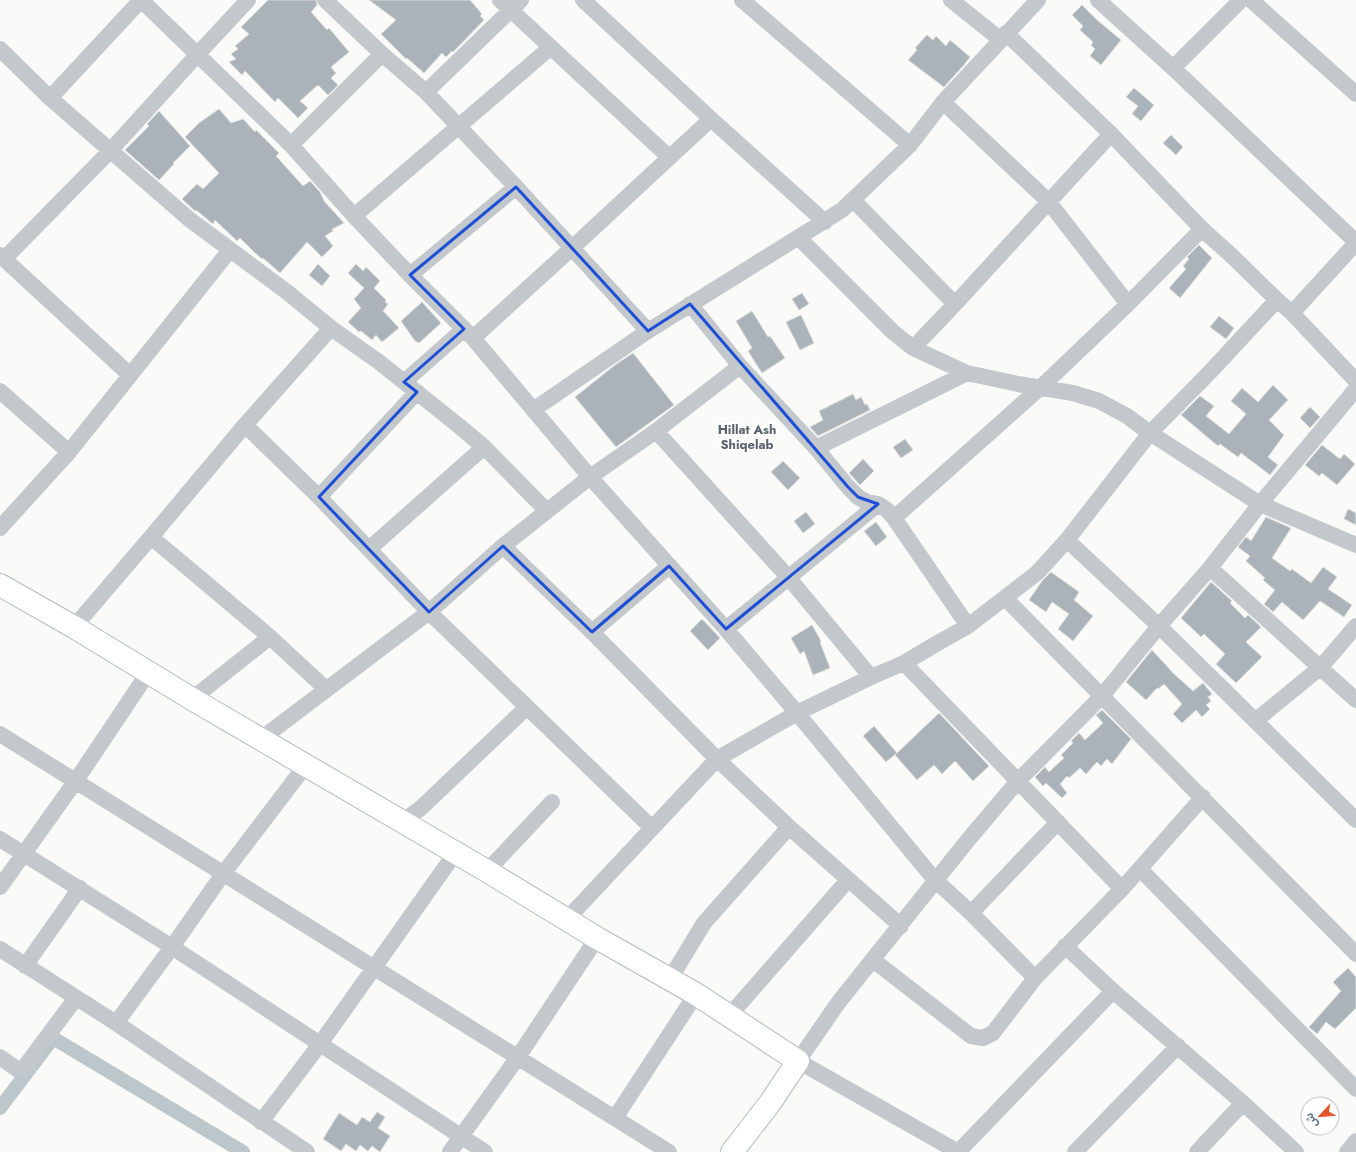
<svg xmlns="http://www.w3.org/2000/svg" width="1356" height="1152" font-family="Jost,'Noto Sans Arabic',sans-serif">
<style>
.lines{fill:none;stroke-linecap:round;stroke-linejoin:round}
.canal{stroke:#bbc7cb;stroke-width:14}
.building{fill:#aab3b9;stroke:#dcdcda}
.secondary-casing{stroke:#b3babf;stroke-width:24}
.street{stroke:#c3c8cc;stroke-width:16}
.secondary{stroke:#fff;stroke-width:22}
.marked{fill:none;stroke:#1d4ed8;stroke-width:3;stroke-linejoin:round}
.labels{text-anchor:middle;stroke-width:4;stroke-linejoin:round;paint-order:stroke}
.quarter-label{font-size:13px;font-weight:bold;fill:#57646e;stroke:#fff}
</style>
<rect width="100%" height="100%" fill="#fafaf8"/>
<g class="lines">
<path class="canal" d="M0,1108L53,1038L243,1152"/>
</g>
<path class="building" d="M268,0H316L317,5L311,12L327,30L329,28L349,52L331,67L336,73L331,78L338,85L328,95L318,85L300,101L308,108L298,118L278,98L275,102L245,71L242,75L229,62L236,59L231,54L238,49L235,46L249,34L241,27Z
M369,0H470L482,14L480,16L484,20L453,52L452,51L446,57L442,53L424,73L407,58L406,59L381,34L396,20Z
M1082,5L1097,20L1121,40L1101,65L1090,56L1095,49L1091,45L1093,42L1080,30L1083,26L1072,15Z
M927,35L933,40L936,36L946,46L950,40L970,57L963,66L944,87L908,60L917,50L915,48Z
M1134,88L1154,105L1141,121L1132,114L1138,106L1126,97Z
M219,109L231,123L243,119L255,132L256,130L279,153L276,156L303,186L310,181L320,192L324,201L344,223L332,229L333,231L325,236L333,246L322,257L307,242L280,273L263,258L262,259L253,251L240,238L237,241L215,220L213,224L196,210L195,211L182,199L197,184L203,189L219,173L185,137L199,123Z
M159,111L190,146L173,163L174,164L159,180L125,150L149,126L147,124Z
M1171,135L1183,147L1176,155L1163,143Z
M1199,245L1212,258L1180,298L1169,288L1186,269L1183,266L1189,259L1187,257Z
M318,264L330,276L322,286L309,275Z
M356,264L363,271L366,267L380,281L374,288L386,300L385,302L388,304L383,311L399,328L382,342L376,335L372,340L361,331L359,332L348,322L361,308L354,299L364,288L348,273Z
M802,293L809,304L799,310L792,299Z
M422,302L441,323L419,343L415,341L401,321Z
M752,311L768,337L770,336L785,358L762,373L748,351L752,348L736,321Z
M801,315L814,343L800,350L786,322Z
M1219,316L1234,328L1226,339L1210,327Z
M633,353L674,405L616,447L575,397L615,365Z
M1273,385L1288,400L1269,420L1284,435L1268,457L1278,465L1270,475L1241,453L1238,457L1220,444L1218,446L1181,415L1200,396L1214,406L1206,416L1229,434L1246,414L1231,401L1242,388L1258,402Z
M853,394L856,400L861,397L865,405L867,404L870,410L818,436L810,427L823,420L819,411Z
M1310,407L1320,417L1310,428L1300,418Z
M905,439L913,450L901,458L893,447Z
M1322,445L1340,459L1344,454L1355,464L1337,485L1322,473L1319,476L1305,465Z
M863,459L874,471L860,485L849,473Z
M783,461L800,478L788,490L771,472Z
M1348,509L1356,513V525L1344,519Z
M806,512L815,524L803,533L794,521Z
M1266,517L1291,528L1272,558L1290,571L1292,569L1311,583L1323,567L1337,577L1328,589L1352,605L1344,617L1320,601L1303,620L1282,602L1273,612L1264,604L1275,590L1263,580L1265,578L1246,561L1250,556L1238,547L1246,537L1251,541Z
M876,522L887,537L876,546L864,531Z
M1051,572L1079,592L1074,600L1093,616L1073,641L1058,629L1069,614L1052,602L1046,612L1029,600L1042,581Z
M1211,582L1232,601L1230,603L1245,618L1248,615L1261,627L1246,642L1262,657L1236,683L1216,664L1225,654L1204,634L1201,637L1181,618Z
M702,619L720,638L708,650L690,631Z
M812,625L821,641L820,642L830,668L813,675L804,651L800,654L791,638Z
M1152,650L1174,674L1193,691L1203,683L1212,694L1208,697L1211,701L1206,705L1210,709L1202,717L1196,710L1182,723L1173,714L1182,704L1164,684L1158,689L1157,688L1146,700L1126,682Z
M1102,710L1131,739L1112,764L1107,759L1101,766L1097,762L1086,774L1080,768L1069,778L1067,776L1060,784L1067,793L1062,798L1046,783L1043,786L1035,777L1045,767L1049,772L1064,758L1061,755L1073,743L1071,741L1079,733L1085,740L1103,723L1096,715Z
M939,713L989,766L973,781L955,761L942,774L934,765L917,780L895,755Z
M874,726L897,753L886,762L863,736Z
M1348,968L1356,977V1008L1335,1029L1326,1022L1317,1034L1309,1027L1341,991L1333,982Z
M377,1112L385,1117L378,1128L390,1136L380,1152L372,1146L368,1151L360,1145L356,1151L346,1144L341,1151L323,1139L339,1113L357,1125L362,1117L370,1122Z"/>
<g class="lines">
<defs>
<path id="secondary" d="M0,585L74,627L192,699L487,871L597,938L696,994L798,1061L770,1103L732,1152"/>
</defs>
<use href="#secondary" class="secondary-casing"/>
<path class="street" d="M141,0L291,145L354,216L410,275L473,338L590,477L726,629L797,713L935,880L971,913L1035,978
M325,0L382,54L426,92L516,187L648,331
M500,0L669,157
M583,0L711,119L825,222
M742,0L910,145
M951,0L1001,40L1038,0
M1098,0L1173,68L1356,242
M1251,0L1356,94
M1006,33L1111,134L1202,229L1233,257L1277,300L1292,313L1356,381
M0,49L50,98L189,219L287,292L331,328L379,362L459,426L484,447L547,511
M1173,68L1241,0
M426,92L521,0
M50,98L141,0
M943,102L1048,201L1128,304
M291,145L382,54
M853,200L955,304
M354,216L551,47
M799,238L893,332L913,348L967,373L1018,384L1073,393L1099,401L1127,416L1150,433L1260,504L1356,545
M0,255L130,375
M4,259L110,151L197,55L248,0
M410,275L516,187
M690,304L740,366L816,448L848,487L858,497L867,502L878,504L887,510L894,518L968,626
M1292,313L1356,243
M473,338L572,248L711,119
M913,348L955,304L1111,134
M404,382L464,329
M0,391L69,452
M533,410L648,331L842,210L910,145L943,102L1001,40
M245,425L319,497L429,612L652,828
M656,431L788,577L871,677
M816,448L967,373
M319,497L417,392
M894,518L1041,387L1128,304L1202,229
M0,528L69,452L230,250
M151,537L270,637L326,689
M1067,540L1159,626L1356,820
M503,546L592,632L717,759L789,827L901,926
M369,549L484,447
M1210,568L1356,700
M1005,598L1356,954
M74,627L151,537L245,425L331,328
M726,629L878,504
M592,632L669,566
M904,663L1122,889
M192,699L270,637
M1255,721L1321,667L1356,626
M0,734L669,1152
M261,739L429,612L503,546L590,477L656,431L740,366
M402,822L421,808L527,707
M0,839L172,947L485,1152
M1140,869L1356,1089
M487,871L552,802
M0,887L75,782L148,673
M971,913L1058,822
M567,919L717,759L797,713L871,677L904,663L936,644L968,626L1037,573L1067,540L1150,433L1210,372L1277,300
M1065,946L1113,991L1243,1103L1296,1152
M0,949L116,1023L307,1152
M873,960L971,1036L983,1038L993,1033L1035,978L1122,889L1203,797
M25,966L80,888
M670,979L704,923L789,827
M730,1015L848,880
M116,1023L172,947L223,874L306,765
M0,1057L18,1070L23,1069L76,998
M615,1118L696,994
M261,1122L320,1044L456,852
M450,1152L518,1057L597,938
M958,1152L798,1061L838,1003L968,840L1018,781L1102,696L1159,626L1210,568L1260,504L1356,389
M958,1152L1113,991
M1075,1152L1178,1046
M1197,1152L1243,1103
M1347,1152L1356,1141"/>
<use href="#secondary" class="secondary"/>
</g>
<path class="marked" d="M516,187L648,331L690,304L848,487L858,497L878,504L726,629L669,566L592,632L503,546L429,612L319,497L417,392L404,382L464,329L410,275Z"/>
<g class="labels">
<g class="quarter-label">
<text x="747" y="434">Hillat Ash<tspan x="747" dy="15">Shiqelab</tspan></text>
</g>
</g>
<g transform="translate(1320 1116) rotate(244)"><circle r="19" fill="#ffffff" stroke="#c1c8cd"/>
<path d="M0-3L7 15L0 10L-7 15Z" fill="#e4572e"/>
<text y="-6" font-size="11" font-weight="bold" text-anchor="middle" fill="#657683">ش</text>
</g>
</svg>
